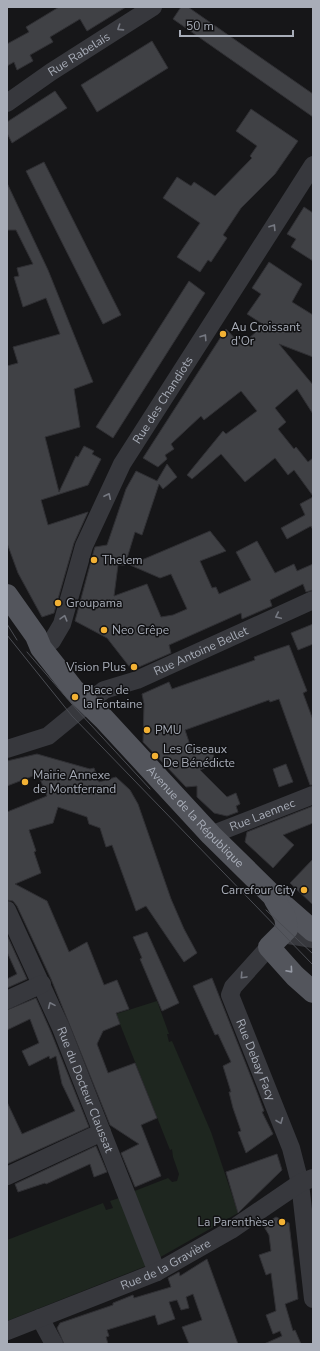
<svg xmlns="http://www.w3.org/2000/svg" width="320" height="1351" font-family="'Nunito Sans',sans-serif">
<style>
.green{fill:#1e261f}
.building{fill:#404145;stroke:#303034}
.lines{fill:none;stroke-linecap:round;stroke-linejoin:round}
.minor{stroke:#37383d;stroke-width:18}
.major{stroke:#53555c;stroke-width:22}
.tram{stroke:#4a4c52;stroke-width:1}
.oneway{stroke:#757881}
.oneway2{stroke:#979ba6}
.poi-dot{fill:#f2b134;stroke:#111113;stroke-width:1.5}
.labels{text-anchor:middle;stroke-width:3;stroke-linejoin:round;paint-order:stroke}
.street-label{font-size:12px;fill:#a8adb8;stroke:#111113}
.poi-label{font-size:12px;fill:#a8adb8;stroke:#111113;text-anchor:start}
</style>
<rect width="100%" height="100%" fill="#161618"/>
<path class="green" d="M157,1001L169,1034H167L169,1042L172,1041L211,1132L238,1213L157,1259L132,1192L168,1178L172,1182L177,1181L179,1174L173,1157L172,1149L170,1150L116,1014Z
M119,1198L146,1266L7,1321V1240L103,1203L106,1210L113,1208L110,1201Z"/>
<path class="building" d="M59,7H126L87,31L80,19L50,37L53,42L30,55L33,61L17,70L14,62L7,66V44L29,32L26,27Z
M181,7H188L313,94V117L173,19Z
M152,41L168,68L97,112L81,85Z
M55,91L67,108L12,143L7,133V122Z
M251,109L298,141L275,174L241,208L223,235L227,238L211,262L208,260L200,272L177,257L200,223L163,198L177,177L191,186L194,182L215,196L252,158L250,156L257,146L236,131Z
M44,162L121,315L103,324L26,171Z
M7,183L48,270L93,382L74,389L80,427L45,437L59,492L76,456L78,457L84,446L94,451L92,454L101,459L88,485L41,500L48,525L88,512L74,543L54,613L42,617L18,573L7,543V366L18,363L13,347L60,334L46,298L23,307L14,277L19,276L17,268L33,264L16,230H7Z
M304,207L313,213V261L291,247L296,239L287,234Z
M269,262L302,284L292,302L313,315V357L279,344L313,385V414L297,389L275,408L286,422L278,429L294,449L296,447L308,462L313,458V496L294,470L288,475L275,458L245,482L221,454L192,479L187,475L223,431L226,434L257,411L241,391L204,420L201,416L171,444L174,449L165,455L167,459L158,467L143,458L226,329L241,345L264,325L247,314L261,294L252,288Z
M189,281L205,293L113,438L96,427Z
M167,464L177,477L163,489L159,484L142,535L135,532L125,565H118L114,596L147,584L161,617L173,615L187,609L171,574L160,578L130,565L210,531L226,551L200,561L212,588L216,587L219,594L251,580L236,552L257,541L275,573L294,564L297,571L313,564V590L306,592L303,584L270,600L272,606L242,619L241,613L169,645L171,653L132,670L107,638L75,621L94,550L95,547L107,545L126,489L136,471L157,481Z
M313,497V530L311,526L287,539L281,528L305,515L300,504Z
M313,624V644L298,650L291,633Z
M289,645L307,691L303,693L313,720V785H310L279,699L270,702L269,700L185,730L193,754L211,747L216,763L200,770L227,797L236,793L240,804L236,806L238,812L227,816L214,813L197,797V786L186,787L143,742L144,704L142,694L169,682L172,689L255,660L254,657Z
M37,754L90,769L94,768L99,782L116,777L130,790L138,804L171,899L184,929L197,953L184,962L146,906L136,911L112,845L106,847L100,828L89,824L87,817L58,807L53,823L29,830L36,851L34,852L41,873L15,884L47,901L69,952L87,942L104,985L117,980L129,1009L116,1013L120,1024L103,1031L97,1044L108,1073L135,1063L157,1118L141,1125L161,1176L135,1187L121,1153L139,1144L110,1125L51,979L17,906L13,901L7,900V812L47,796L38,774L7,786V761Z
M286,764L293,782L279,787L273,769Z
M313,806V823L283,835L294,845L273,868L245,842L247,832Z
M313,859V905L290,883Z
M147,932L179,1003L162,1011L140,959L142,958L133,937Z
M7,935L27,979L7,988V979L17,974L7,952Z
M212,978L255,1087L264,1111L262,1112L273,1134L246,1153L238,1132L241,1131L233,1108L229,1092H231L223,1066L231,1062L218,1034L215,1035L193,986Z
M36,998L51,1032L89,1127L7,1164V1102L22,1134L75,1111L62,1084L56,1056L50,1059L49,1056L29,1066L22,1051L39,1043L30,1019L7,1030V1010Z
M96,1146L107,1172L94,1177L90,1164L46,1184L45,1183L18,1192L15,1184Z
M277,1154L282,1170L238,1213L226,1172Z
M276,1217L289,1223L298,1299L285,1304L293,1331L295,1330L301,1344H264L282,1336L280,1331L273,1334L266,1315L276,1311L271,1273L266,1275L259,1255L271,1251L269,1235L263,1225Z
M207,1259L238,1344H189L182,1327L202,1320L193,1294L186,1297L189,1308L181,1310L177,1300L169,1302L175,1319L158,1325L155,1315L107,1330L109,1336L106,1337L108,1344H64L57,1328L60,1323L113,1305V1303L133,1295L134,1298L171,1287L168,1278L179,1272L180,1276Z"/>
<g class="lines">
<g class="minor">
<path id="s1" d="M7,103L51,72L153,7"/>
<path id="s2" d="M41,648L52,641L62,624L84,546L122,464L313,165"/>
<path id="s3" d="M7,749L48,736L104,690L137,680L313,600"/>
<path id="s4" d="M211,835L313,795"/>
<path id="s5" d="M7,910L61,1028L157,1272"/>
<path d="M282,934L313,939"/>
<path id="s6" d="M269,947L233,987L230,995L291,1148L300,1183L313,1299"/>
<path d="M7,1000L42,984"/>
<path d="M7,1176L102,1132"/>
<path d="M40,1318L54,1344"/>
<path id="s7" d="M7,1331L157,1272L231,1230L300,1183L313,1178"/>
</g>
<g class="major">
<path id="s8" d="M7,595L36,636L41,648L74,690L104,719L211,835L273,896L313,931"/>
<path d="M275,900L285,917L287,929L269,947L295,976L313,992"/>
</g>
<path class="tram" d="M7,624L17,640
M7,635L72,716L313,965
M27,652L78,711L150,789
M266,910L313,954"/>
</g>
<defs><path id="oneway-chevron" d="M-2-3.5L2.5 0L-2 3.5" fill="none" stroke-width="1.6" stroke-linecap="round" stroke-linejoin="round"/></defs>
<g class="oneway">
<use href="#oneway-chevron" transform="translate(120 28) rotate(147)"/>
<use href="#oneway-chevron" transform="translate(273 227) rotate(-58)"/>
<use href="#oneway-chevron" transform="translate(204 337) rotate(-57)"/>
<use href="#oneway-chevron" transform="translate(108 496) rotate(-65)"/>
<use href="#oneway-chevron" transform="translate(278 616) rotate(155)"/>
<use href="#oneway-chevron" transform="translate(64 618) rotate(-74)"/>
<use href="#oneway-chevron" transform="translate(243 976) rotate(133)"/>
<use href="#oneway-chevron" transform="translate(51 1005) rotate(-114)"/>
<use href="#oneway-chevron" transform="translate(280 1121) rotate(68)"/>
</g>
<use class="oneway2" href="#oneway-chevron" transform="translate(290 970) rotate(49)"/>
<g class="poi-dot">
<circle cx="223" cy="334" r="4"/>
<circle cx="94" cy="560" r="4"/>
<circle cx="58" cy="603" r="4"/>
<circle cx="104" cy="630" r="4"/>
<circle cx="134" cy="667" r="4"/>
<circle cx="75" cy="697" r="4"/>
<circle cx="147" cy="730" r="4"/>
<circle cx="155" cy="756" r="4"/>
<circle cx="25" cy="782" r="4"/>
<circle cx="304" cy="890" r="4"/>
<circle cx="282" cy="1222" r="4"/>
</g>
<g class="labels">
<g class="street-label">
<text dy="4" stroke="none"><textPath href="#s1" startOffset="87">Rue Rabelais</textPath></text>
<text dy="4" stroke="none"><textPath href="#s2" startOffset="280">Rue des Chandiots</textPath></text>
<text dy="4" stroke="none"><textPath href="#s3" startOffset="220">Rue Antoine Bellet</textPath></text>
<text dy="4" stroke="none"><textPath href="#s4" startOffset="55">Rue Laennec</textPath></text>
<text dy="4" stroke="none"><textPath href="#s8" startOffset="292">Avenue de la République</textPath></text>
<text dy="4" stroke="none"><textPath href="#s6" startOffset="132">Rue Debay Facy</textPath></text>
<text dy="4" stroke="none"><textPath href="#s5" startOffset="196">Rue du Docteur Claussat</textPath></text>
<text dy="4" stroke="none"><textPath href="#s7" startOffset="172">Rue de la Gravière</textPath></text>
</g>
<g class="poi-label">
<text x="231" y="331">Au Croissant<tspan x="231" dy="14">d'Or</tspan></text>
<text x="102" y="564">Thelem</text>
<text x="66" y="607">Groupama</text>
<text x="112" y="634">Neo Crêpe</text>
<text x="126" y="671" text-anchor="end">Vision Plus</text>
<text x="83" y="694">Place de<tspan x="83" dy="14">la Fontaine</tspan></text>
<text x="155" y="734">PMU</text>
<text x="163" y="753">Les Ciseaux<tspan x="163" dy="14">De Bénédicte</tspan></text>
<text x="33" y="779">Mairie Annexe<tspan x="33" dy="14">de Montferrand</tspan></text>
<text x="296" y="894" text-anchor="end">Carrefour City</text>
<text x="274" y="1226" text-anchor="end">La Parenthèse</text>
</g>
</g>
<rect width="320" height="1351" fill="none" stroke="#a8adb8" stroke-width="16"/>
<path d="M180 30v6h113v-6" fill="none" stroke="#a8adb8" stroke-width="2"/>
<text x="186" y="30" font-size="12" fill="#a8adb8" stroke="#111113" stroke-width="3" paint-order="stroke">50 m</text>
</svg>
